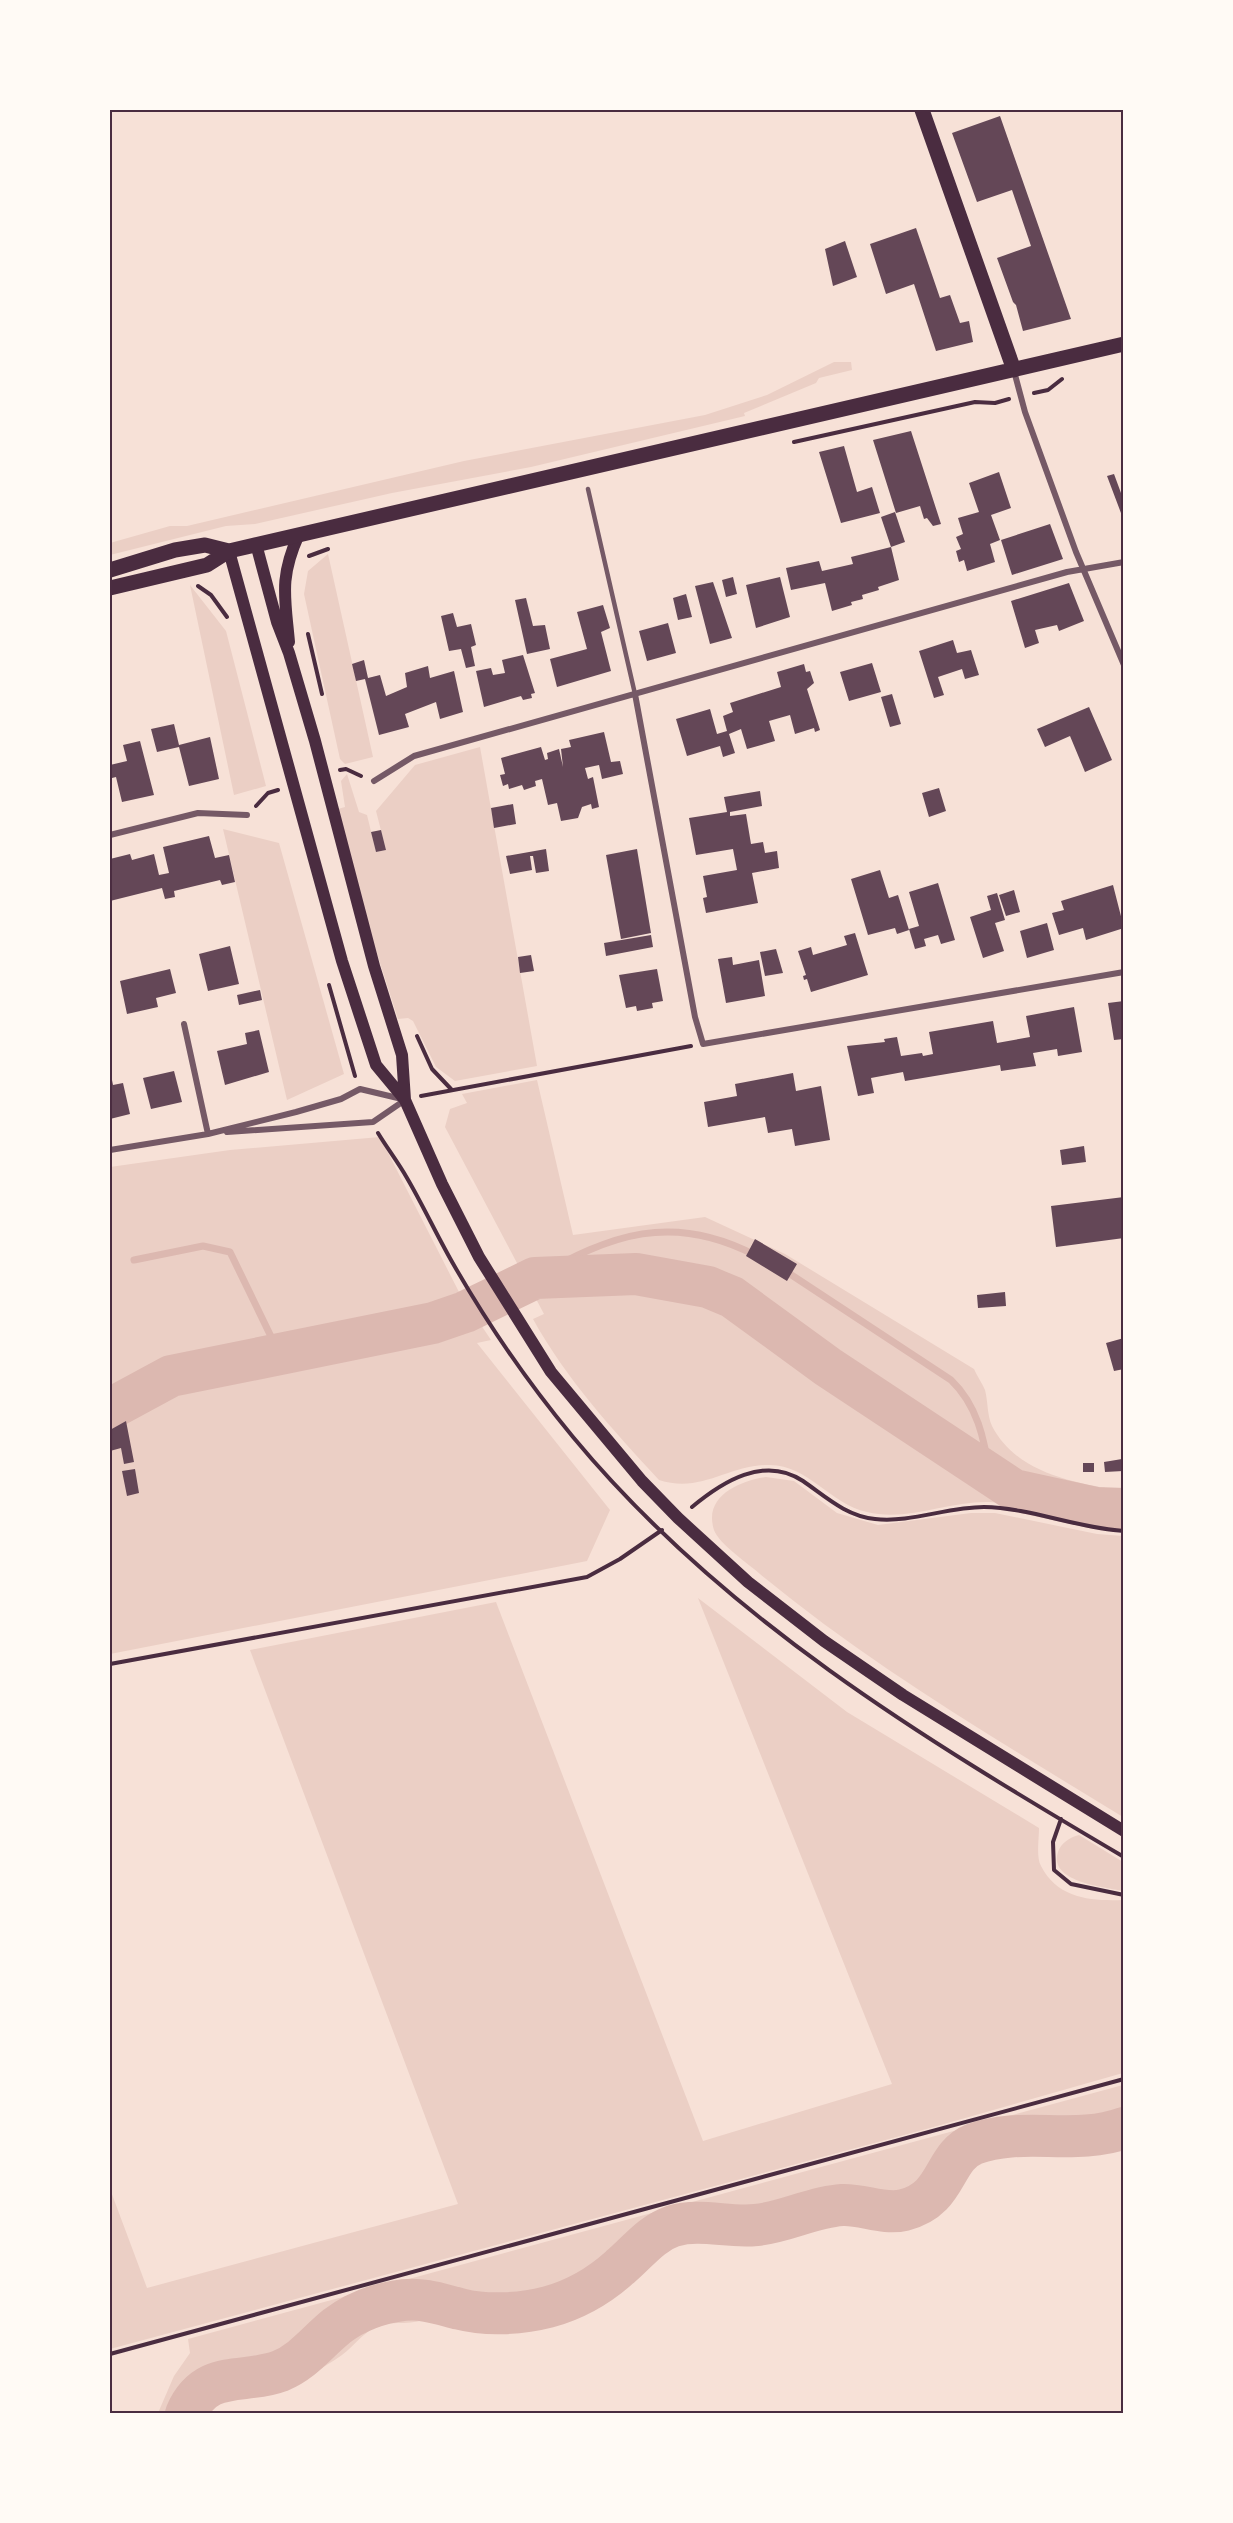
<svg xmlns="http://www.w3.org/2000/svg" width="1233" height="2523" font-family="'DM Sans',sans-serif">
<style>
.green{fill:#ebcfc5}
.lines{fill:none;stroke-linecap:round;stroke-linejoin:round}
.stream{stroke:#dcb8b0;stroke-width:7}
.river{stroke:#dcb8b0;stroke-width:42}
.building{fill:#644757}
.path{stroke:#4a2c40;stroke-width:4}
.service{stroke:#755966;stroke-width:4.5}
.minor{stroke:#755966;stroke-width:6}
.secondary{stroke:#4a2c40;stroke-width:12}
.primary{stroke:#4a2c40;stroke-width:15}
.neatline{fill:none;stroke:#4a2c40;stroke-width:2}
</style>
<rect width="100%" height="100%" fill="#f7e1d7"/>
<path class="green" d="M834,362H851L852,370L819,378L816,383L744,413L745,416L531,467L392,493L255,524L226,526L110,555V543L170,526H187L464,461L705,415L767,395Z
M328,554L373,757L345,764L340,759L304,594L308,571Z
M190,585L226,631L266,786L234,795Z
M480,747L537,1066L455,1081L436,1067L413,1021L408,1018L398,1019L372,938L338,809L345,807L341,781L347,774L359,812L367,815L376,852L386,850L376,811L415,765Z
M223,829L279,843L344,1074L287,1100Z
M537,1080L573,1235L705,1217L785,1254L974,1369C977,1376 982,1383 985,1390C988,1401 987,1415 992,1426C1017,1474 1075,1483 1123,1491V1505L1107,1504L1106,1513L1123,1514V1527C1078,1523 1034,1504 989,1502C948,1501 907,1522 867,1512C830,1504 808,1465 770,1465C729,1464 702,1494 659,1480C613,1430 566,1379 533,1319L544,1314L445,1127L450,1109L467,1103L462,1094Z
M380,1137L459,1292L491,1340L477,1343L610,1510L587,1561L110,1654V1167L230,1150Z
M766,1477L794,1481L837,1513L878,1525L971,1513H995L1097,1534L1123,1536V1817C999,1741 873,1667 760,1574C749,1564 719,1544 714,1530C703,1496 740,1481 766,1477Z
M698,1598L847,1712L1039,1828C1039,1839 1036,1857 1041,1866C1058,1899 1091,1901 1123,1900V2073L930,2128L110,2349V2189L147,2288L458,2204L250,1650L496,1602L703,2141L892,2084Z
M1079,1835L1123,1862V1891C1105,1887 1048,1882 1058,1852C1061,1843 1070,1837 1079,1835Z
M1123,2085V2144C1081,2155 1035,2142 993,2156C954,2169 955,2215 908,2225C884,2230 863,2220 840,2221C814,2222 791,2238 766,2241C740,2243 714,2232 689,2238C662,2244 652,2264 632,2280C586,2315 539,2334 481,2327C463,2325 445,2320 427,2318C410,2327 391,2319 374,2328C362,2334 353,2347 342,2355C323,2368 300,2382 277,2389C252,2397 224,2392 206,2413H158L174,2376L190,2353L188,2339Z"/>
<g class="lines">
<path class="stream" d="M134,1260L203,1246L230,1252L279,1353
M784,1270L951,1380C977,1405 985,1439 989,1475
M535,1278C611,1234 672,1212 755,1255"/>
<path class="river" d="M110,1409L171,1376L433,1323L465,1312L535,1278L636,1274L708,1287L732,1297L828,1367L1014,1490L1096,1508L1124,1509
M186,2414C206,2368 243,2385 280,2371C304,2361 317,2342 337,2326C357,2311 379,2303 404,2300C424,2298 440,2304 460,2309C487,2316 521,2314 548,2307C574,2300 600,2285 620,2267C638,2252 650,2234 673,2226C701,2218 728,2228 756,2225C786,2222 812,2207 842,2205C863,2204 883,2215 904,2210C949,2199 942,2157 974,2144C1021,2126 1076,2146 1124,2128"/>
</g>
<path class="building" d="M1000,116L1071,319L1023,331L1016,305L1013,302L997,258L1031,246L1012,190L977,202L952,133Z
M916,228L940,298L950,295L960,323L969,321L973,342L936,351L914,284L886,294L870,244Z
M845,241L857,277L833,286L825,249Z
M911,431L941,524L933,526L927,518L924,519L920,506L896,513L873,440Z
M844,446L857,492L872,487L880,513L841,523L819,452Z
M999,472L1011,508L991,515L1000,540L990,544L995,562L967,571L964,560L959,562L956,551L961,549L956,537L963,534L958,518L979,512L969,483Z
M1114,474L1121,493L1124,492V521L1107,476Z
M895,512L905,542L891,547L899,580L878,587L879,590L862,595L863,599L851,602L852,605L832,611L825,583L791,590L786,568L819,561L822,571L853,564L851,557L891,547L881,517Z
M1050,524L1063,559L1012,575L1001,540Z
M733,577L737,594L726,597L722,580Z
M780,577L790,617L756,628L746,585Z
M713,582L732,638L710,644L695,586Z
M1069,583L1084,621L1059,631L1057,625L1035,630L1039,643L1025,648L1011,601Z
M686,594L692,617L678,620L673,598Z
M526,598L533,626L545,625L550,649L527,654L515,600Z
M603,605L610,628L601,632L611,671L557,687L550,659L587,649L577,612Z
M453,613L457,627L471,624L476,645L471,647L475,666L466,668L461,649L449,651L441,616Z
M668,623L676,653L647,661L639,631Z
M953,640L957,653L971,650L979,675L965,679L962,669L938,677L944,695L934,698L919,651Z
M523,655L535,693L531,694L532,698L523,700L521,696L484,707L476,671L491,668L493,675L505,673L502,660Z
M364,660L368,678L380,675L386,696L407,687L405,673L428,666L430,678L454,671L463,712L440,719L436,702L405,714L409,727L379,735L365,679L356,681L352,664Z
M872,663L881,692L849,701L840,672Z
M804,664L806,672L810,671L814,683L807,689L820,730L815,732L814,728L795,734L790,715L769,721L775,741L747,749L741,729L729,734L735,753L723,757L720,746L687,756L676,719L710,709L717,734L727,731L723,716L733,712L730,703L781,687L777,672Z
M892,694L901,724L890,727L881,697Z
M1089,707L1112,760L1085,772L1070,736L1045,747L1037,729Z
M174,724L179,745L210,737L219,779L189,786L179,747L157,752L151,729Z
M604,732L611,762L620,761L623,774L602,779L599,765L585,768L588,779L593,777L599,807L592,809L591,804L582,807L578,818L561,821L557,803L548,805L542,779L535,781L536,786L524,790L522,785L509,789L508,784L503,786L500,775L505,774L501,758L541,747L545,760L548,759L547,753L559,749L563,767L561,749L571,747L569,740Z
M140,741L154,795L122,802L116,777L112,778L110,765L127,761L123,745Z
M939,788L946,811L929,817L922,793Z
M760,791L762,806L730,812V816L746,814L751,844L763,842L765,853L777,851L779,868L752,873L758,903L706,913L703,898L707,897L703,876L737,870L733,849L696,855L689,818L727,812L724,797Z
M513,804L516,824L494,828L491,808Z
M381,830L386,850L376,852L371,832Z
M209,836L215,858L229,855L235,882L222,885L220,880L174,891L175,897L165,899L162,888L110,901V859L130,854L132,860L154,854L159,875L169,873L163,847Z
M546,849L549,871L536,873L533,856H530L532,870L510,874L506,856Z
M637,849L651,933L621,939L606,855Z
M880,870L889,898L898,895L909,930L897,934L895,928L868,935L851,879Z
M938,883L955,940L941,944L938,935L924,939L926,946L915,949L909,929L919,926L909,892Z
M1113,885L1124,928L1086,940L1083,928L1059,935L1052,913L1064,910L1061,901Z
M1014,890L1020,912L1006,916L999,895Z
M997,893L1005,920L995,923L1004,951L983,958L970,917L991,910L987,896Z
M1047,923L1054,950L1027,958L1020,931Z
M855,933L868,975L811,992L807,979L804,980L803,976L806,975L798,951L811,947L813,955L847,945L844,936Z
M651,935L653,947L606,956L604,943Z
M230,946L239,984L208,991L199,954Z
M776,949L783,973L765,976L760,952Z
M531,955L534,971L520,973L518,957Z
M732,957L733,965L759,960L765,996L726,1003L718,959Z
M170,969L176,993L156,998L158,1007L127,1014L120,981Z
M657,969L663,1001L652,1003L653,1008L637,1011L636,1006L626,1008L619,975Z
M260,990L262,1000L239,1005L237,995Z
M1124,1001V1039L1114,1040L1108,1003Z
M1074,1007L1082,1052L1058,1056L1057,1049L1033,1053L1036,1066L1001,1071L1000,1065L905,1081L903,1072L871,1078L874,1093L858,1096L847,1046L885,1042L884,1039L897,1037L901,1056L922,1053L923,1056L933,1054L929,1032L993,1021L997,1043L1030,1037L1026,1016Z
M259,1030L269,1072L225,1085L217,1051L247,1044L245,1033Z
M174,1071L182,1102L151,1109L143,1078Z
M793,1073L796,1091L821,1086L830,1140L795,1146L792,1129L768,1133L765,1117L708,1127L704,1102L737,1096L735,1084Z
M112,1080L113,1085L123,1083L130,1114L110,1119V1081Z
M1084,1146L1086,1162L1062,1165L1060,1150Z
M1124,1197V1238L1056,1247L1051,1206Z
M755,1239L797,1264L787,1281L746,1256Z
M1005,1292L1006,1306L978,1308L977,1295Z
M1124,1338V1369L1114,1371L1106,1343Z
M126,1421L134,1462L124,1464L121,1448L110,1451V1430Z
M1122,1459L1123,1471L1105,1472L1104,1462Z
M1083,1463H1094V1472H1083Z
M135,1469L139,1493L127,1496L122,1471Z"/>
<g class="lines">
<path class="path" d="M1034,393L1048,390L1062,379
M794,442L975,402L995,403L1009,399
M309,556L328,549
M198,586L211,595L227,617
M308,634L322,694
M340,770L346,769L361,776
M256,806L268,793L278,790
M329,985L355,1076
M417,1036L432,1069L451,1089
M421,1096L691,1046
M378,1133C387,1148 398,1162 407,1178C424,1207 438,1238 455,1267C489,1326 529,1384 573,1437C723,1618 924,1739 1124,1857
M692,1507C722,1482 764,1455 803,1481C826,1497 846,1516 875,1519C911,1523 947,1507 984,1507C1031,1508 1076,1528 1124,1531
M110,1664L587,1577L620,1559L662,1530
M1061,1819L1053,1842L1054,1870L1071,1884L1124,1895
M110,2354L1124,2079"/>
<path class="service" d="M588,489L635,694"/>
<path class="minor" d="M1014,371L1025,412L1076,552L1124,665
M635,694L695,1017L703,1044L1124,972
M374,781L414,756L1067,572L1124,562
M110,835L198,813L247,815
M184,1024L208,1134
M227,1132L373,1122L405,1100
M110,1150L208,1134L296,1112L341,1099L360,1089L402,1099"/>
<path class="secondary" d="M256,544L277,622L289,653L315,741L374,966L402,1055L405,1100
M229,551L342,961L376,1065L405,1100L442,1184L479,1257L551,1372L642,1481L678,1518L748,1582L824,1641L903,1695L1124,1831
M289,642C285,597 279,578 299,534"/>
<path class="primary" d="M922,110L1014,370
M110,570L175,550L205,545L229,551
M110,588L207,565L229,551L1124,344"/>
</g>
<rect width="1233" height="2523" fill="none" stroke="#fffaf5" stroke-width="222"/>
<rect x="111" y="111" width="1011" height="2301" class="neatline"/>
</svg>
